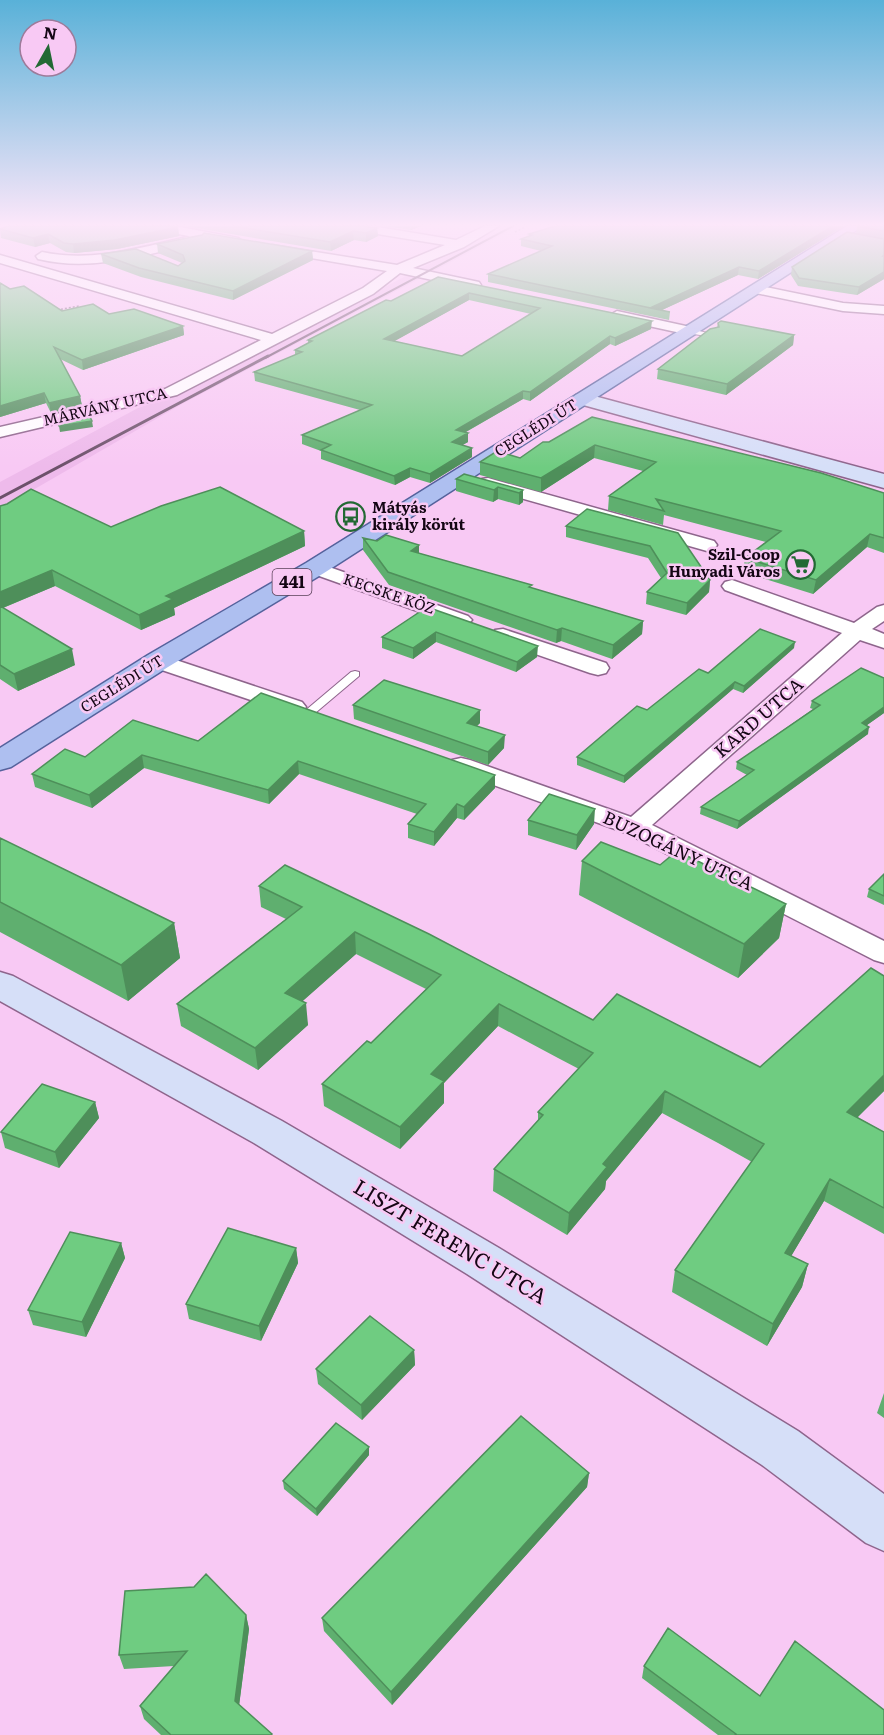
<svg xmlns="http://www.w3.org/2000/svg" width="884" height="1735" font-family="Literata,serif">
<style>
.built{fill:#eebaeb}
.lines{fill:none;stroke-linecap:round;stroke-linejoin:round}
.lane-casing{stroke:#8e658c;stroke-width:2}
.street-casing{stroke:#8e658c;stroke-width:3}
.secondary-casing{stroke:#8e658c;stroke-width:3}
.primary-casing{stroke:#55629c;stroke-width:3}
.path{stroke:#846682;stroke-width:1.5;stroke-dasharray:2 2;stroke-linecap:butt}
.lane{fill:#fff;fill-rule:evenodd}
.street{fill:#fff;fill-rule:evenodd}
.secondary{fill:#d6dff8;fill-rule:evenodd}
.primary{fill:#aebff0;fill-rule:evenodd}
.rail-far1{stroke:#6c516a;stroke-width:2}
.rail{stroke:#6c516a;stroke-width:3}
.wall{fill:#5faf6f;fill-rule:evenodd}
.shaded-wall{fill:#4e8f5a}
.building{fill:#6fcc81;stroke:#4e8f5a;stroke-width:1.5;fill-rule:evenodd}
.labels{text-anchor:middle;stroke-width:5;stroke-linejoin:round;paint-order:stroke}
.far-street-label{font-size:15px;fill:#140614;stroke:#f8c9f4}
.far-poi-label{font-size:15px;font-weight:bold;fill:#140614;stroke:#f8c9f4;text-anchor:start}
.shield{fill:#f8c9f4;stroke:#584057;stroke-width:1.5}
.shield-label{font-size:16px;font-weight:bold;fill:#140614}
.street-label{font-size:18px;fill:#140614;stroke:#f8c9f4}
.near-street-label{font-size:21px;fill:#140614;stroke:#f8c9f4}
</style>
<rect width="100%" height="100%" fill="#f8c9f4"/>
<path class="built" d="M502,226H519L182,404L0,509V482L138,408L181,393Z"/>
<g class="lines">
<defs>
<path id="lane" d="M690,329L717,335L713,337L687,333L686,331Z
M355,671L359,672V676L314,714H306L304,712L306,710L351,672Z"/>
<path id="street" d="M153,226H175L238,238L244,242L238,246L159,230Z
M347,226H372L456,240L485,226H499L464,247L413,268L479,282L481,285L479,288L474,289L400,273L373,294L177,395L0,437V427L165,389L261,340L0,263V255L272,334L363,288L387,271L276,252L272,251L270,248L272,245L397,265L445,245L353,230Z
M192,236L196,237V243C145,255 91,272 38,259L36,256L42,252C93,263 142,247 192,236Z
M756,285L843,303L884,306V314L843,311L751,292L749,289Z
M617,311L695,328L697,331L690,335L612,318L610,315Z
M488,478L714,541L717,545L714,549L707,551L482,487L479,483L482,479Z
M315,562L468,616L472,620L468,624L461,626L454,624L308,572L305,568L308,564Z
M732,580L854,623L877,607L884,605V621L872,629L884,634V648L860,640L652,825L884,941V963L874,960L626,833L452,770L449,765L452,760L461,758L470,760L631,817L842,633L725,590L722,586L725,582Z
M503,629L606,663L609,668L606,673L598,675L590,673L495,640L492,635L495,630Z
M158,654L302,702L306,707L302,712L294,714L286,712L150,666L147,661L150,656Z"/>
<path id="secondary" d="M583,393L884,474V488L576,403L573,399L576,395Z
M0,972L13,976L282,1121L499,1248L798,1431L884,1494V1551L866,1543L762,1465L467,1274L254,1143L0,1001Z"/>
<path id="primary" d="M847,226H863L324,573L168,667L11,767L0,770V748L148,655L306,563Z"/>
</defs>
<use href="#lane" class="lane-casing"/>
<use href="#street" class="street-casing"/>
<use href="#secondary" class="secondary-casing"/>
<use href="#primary" class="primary-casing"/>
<path class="path" d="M515,232L527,226
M57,310L79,306"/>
<use href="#lane" class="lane"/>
<use href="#street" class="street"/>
<use href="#secondary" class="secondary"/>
<use href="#primary" class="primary"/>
<path class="rail-far1" d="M265,358L513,226"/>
<path class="rail" d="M0,498L268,356"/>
</g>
<path class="wall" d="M184,226H365L377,228L378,236L366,242L354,240L331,251Z
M383,226H421L411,230Z
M555,226H844L758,279L738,275L662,310L670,312L669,320L488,282V274L541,251L521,246V239L529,236V234Z
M857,226H884V279L857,295L798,286L791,275L792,267L856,233Z
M178,227L179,236L117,249L74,253L66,252L50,243L35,247L1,238L0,229Z
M157,244L312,251L313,260L233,300L141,277L103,263L101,254L178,266L182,263L158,253Z
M438,277L651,329L615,346L610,344L530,401L523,399L466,432L468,433V442L462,445L472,457L430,483L410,477L395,485L321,459V451L302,444V435L360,410L255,381L254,372L295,355V350L308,343V340L391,301ZM469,300L531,314L462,356L394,341Z
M0,283L10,289L62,311L109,314L183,326L184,335L83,370L60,359L80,396L82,406L51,413L46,403L0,417Z
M718,323L794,335L793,345L726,395L657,379L658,369L717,328Z
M592,417L884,493V553L867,547L813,594L743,572L745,558L766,542L664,515L663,525L608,510L609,496L643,471L594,458L541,492L480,475V462L520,458L549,442Z
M456,479L523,490V502L519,505L498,499L493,502L456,491Z
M0,506L111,527L304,531L305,546L174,608L175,615L141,630L55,586L3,608L75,665L18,691L0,679Z
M587,509L710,580L709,592L686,615L646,604L647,592L661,578L648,558L566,537V526Z
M363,538L377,541L419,545V553L532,588L643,621L642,634L612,659L561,641L556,643L389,585L363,550Z
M427,607L537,657L516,672L436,642L413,659L382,648V637Z
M794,648L743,693L733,689L624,783L577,765V757L647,710L708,673Z
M884,678V713L867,725L868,734L737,829L700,814L701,807L747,775L736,769L737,762L813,709L810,708L812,701Z
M353,705L480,710V723L477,726L504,748L488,765L354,719Z
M198,741L495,775V788L464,820L457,818L434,846L408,838V824L417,814L299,774L269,804L144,768L92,808L35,787L32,774L85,757Z
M528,820L594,824L576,850L528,835Z
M0,838L174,923L180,958L128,1001L0,932Z
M582,861L660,865L786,904L779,938L738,978L579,895Z
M884,874V905L867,897L869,889Z
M259,886L593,1020L760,1067L884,1091L857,1117L884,1132V1234L824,1201L791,1256L808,1264L802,1287L767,1346L672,1292L675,1270L752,1162L718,1143L662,1113L606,1181L605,1189L567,1235L493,1191L494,1169L538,1121V1112L579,1069L558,1058L498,1026L444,1083V1103L400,1149L324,1106L322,1084L371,1043L426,989L356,954L302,1001L308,1025L258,1070L181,1026L177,1004L286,919L261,907Z
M95,1102L99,1118L59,1168L5,1148L1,1132Z
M121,1243L125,1258L86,1337L33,1325L28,1310Z
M296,1248L298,1263L261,1341L189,1319L186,1304Z
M414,1350L415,1365L362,1420L318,1384L316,1369Z
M884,1393V1418L877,1413Z
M369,1447V1455L317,1516L284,1489L283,1481Z
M589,1473L587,1487L392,1705L324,1631L322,1618Z
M246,1615L249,1629L239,1705L272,1734V1735H161L144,1719L140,1706L174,1666L124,1669L119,1655Z
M644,1666L760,1696L884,1735H718L642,1678Z"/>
<path class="shaded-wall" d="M411,226H421L411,230Z
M833,226H844L758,279L759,271Z
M178,227L179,236L117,249L74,253L73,244Z
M377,228L378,236L366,242V233Z
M353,231L354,240L331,251L330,242Z
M48,234L50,243L35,247L33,238Z
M312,251L313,260L233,300V291Z
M739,267L738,275L662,310L650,308Z
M884,272V279L857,295L859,287Z
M469,293V300L384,347V339Z
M652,321L651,329L615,346V338Z
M183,326L184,335L83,370L82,360Z
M794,335L793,345L726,395L727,384Z
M610,336V344L530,401V392Z
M523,391V399L455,438L456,430Z
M44,393L46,403L0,417V406Z
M80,396L82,406L51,413L49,403Z
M92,421L93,427L60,432L59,426Z
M468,433V442L452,451V442Z
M595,445L594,458L541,492V478Z
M472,448V457L430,483V474Z
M410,468V477L395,485L394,476Z
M498,487V499L493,502L494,490Z
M523,490V502L519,505V493Z
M304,531L305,546L174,608L175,615L141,630L139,615L166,596Z
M870,534L867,547L813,594L816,580Z
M419,545V558L411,551Z
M52,570L55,586L0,609V592Z
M710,580L709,592L686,615L687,603Z
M643,621L642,634L612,659L613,645Z
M562,628L561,641L556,643L557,630Z
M436,632V642L413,659V648Z
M795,642L794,648L743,693L744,686Z
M538,646L537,657L516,672L517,662Z
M72,649L75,665L18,691L14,674Z
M735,682L733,689L624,783V776Z
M884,707V713L860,730L862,723Z
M480,710V723L466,736L467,723Z
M869,727L868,734L737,829L739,821Z
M505,735L504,748L488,765V752Z
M142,755L144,768L92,808L89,795Z
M298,761L299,774L269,804L268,790Z
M495,775V788L464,820V807Z
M457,804V818L434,846V832Z
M595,809L594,824L576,850L577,835Z
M786,904L779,938L738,978L744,944Z
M174,923L180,958L128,1001L121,965Z
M355,932L356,954L287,1015L285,993Z
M306,1003L308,1025L258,1070L255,1048Z
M499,1004L498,1026L444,1083V1103L400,1149V1127L431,1074Z
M884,1075V1091L841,1134L847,1112Z
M665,1091L662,1113L606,1181L605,1189L567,1235L569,1213L603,1164Z
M95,1102L99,1118L59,1168L55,1152Z
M830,1179L824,1201L780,1275L785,1253Z
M121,1243L125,1258L86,1337L82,1322Z
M296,1248L298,1263L261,1341L259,1326Z
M808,1264L802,1287L767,1346L773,1324Z
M414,1350L415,1365L362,1420L361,1405Z
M369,1447V1455L317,1516L316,1509Z
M589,1473L587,1487L392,1705L391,1692Z
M246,1615L249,1629L238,1714L235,1701Z"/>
<path class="building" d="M8,226H169L178,227L115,240L73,244L64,243L48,234L33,238L0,229Z
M233,226H364L377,228L366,233L353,231L330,242Z
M555,226H833L759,271L739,267L650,308L670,312L488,274L552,246L521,239L532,235L529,234Z
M857,226H884V231Z
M847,232L884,239V255L883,256H884V272L859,287L799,278L792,267Z
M204,233L312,251L233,291L139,268L101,254L136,249L178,266L185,261L183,255L157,244L202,235Z
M438,277L652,321L615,338L610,336L530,392L523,391L456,430L468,433L452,442L472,448L430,474L410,468L394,476L321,450L331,445L302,435L372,405L254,372L302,352L295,350L312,341L308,340L386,300L391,301ZM469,293L540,308L462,356L384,339Z
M0,283L10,289L24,286L62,311L93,304L109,314L134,309L183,326L82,360L54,347L80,396L49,403L44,393L0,406Z
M721,321L794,335L727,384L658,369L710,329L719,327L718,323Z
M88,413L92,421L59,426L56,420Z
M592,417L821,473L884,493V538L870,534L816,580L745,558L781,531L656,499L664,511L609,496L656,462L595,445L541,478L480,462L497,451L520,458L543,442H549Z
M464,474L523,490L519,493L498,487L494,490L456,479Z
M220,487L304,531L166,596L173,599L139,615L52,570L0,592V506L7,504L31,489L111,527L161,506Z
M587,509L678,533L710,580L687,603L647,592L667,573L650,546L566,526Z
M386,535L419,545L411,551L532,585L529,587L643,621L613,645L562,628L557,630L388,572L363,538L377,541Z
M0,606L72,649L14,674L0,665Z
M427,607L538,646L517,662L436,632L413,648L382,637Z
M760,629L795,642L744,686L735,682L624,776L577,757L637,706L647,710L699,669L708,673Z
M861,668L884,678V707L862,723L869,727L739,821L701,807L754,770L737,762L820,705L812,701Z
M384,680L480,710L467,723L505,735L488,752L353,705Z
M261,693L495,775L464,807L457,804L434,832L408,824L426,804L298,761L268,790L142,755L89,795L32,774L65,749L85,757L133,720L198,741Z
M549,794L595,809L577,835L528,820Z
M0,838L174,923L121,965L0,902Z
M601,842L660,865L677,851L786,904L744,944L582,861Z
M285,865L429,934L593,1020L617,994L760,1067L871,968L884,976V1075L847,1112L884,1132V1208L830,1179L785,1253L808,1264L773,1324L675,1270L764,1144L665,1091L603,1164L607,1167L569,1213L494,1169L543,1115L538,1112L593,1053L499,1004L431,1074L444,1081L400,1127L322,1084L367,1041L371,1043L441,975L355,932L285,993L306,1003L255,1048L177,1004L302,907L259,886Z
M884,874V896L869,889Z
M42,1084L95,1102L55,1152L1,1132Z
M228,1228L296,1248L259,1326L186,1304Z
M70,1232L121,1243L82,1322L28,1310Z
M370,1316L414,1350L361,1405L316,1369Z
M521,1416L589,1473L391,1692L322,1618Z
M336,1423L369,1447L316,1509L283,1481Z
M206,1574L246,1615L235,1701L272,1734L271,1735H171L140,1706L187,1651L119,1655L125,1591L194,1587Z
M668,1628L760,1696L795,1641L884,1710V1735H735L736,1734L644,1666Z"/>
<linearGradient id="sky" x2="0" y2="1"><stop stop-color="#59b1d8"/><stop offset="0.48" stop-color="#fce7fa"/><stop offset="1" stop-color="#fce7fa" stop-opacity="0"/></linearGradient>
<rect width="884" height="468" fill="url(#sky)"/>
<defs>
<symbol id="bus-ring" viewBox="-11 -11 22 22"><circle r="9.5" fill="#f8c9f4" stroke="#236934" stroke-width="1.5"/><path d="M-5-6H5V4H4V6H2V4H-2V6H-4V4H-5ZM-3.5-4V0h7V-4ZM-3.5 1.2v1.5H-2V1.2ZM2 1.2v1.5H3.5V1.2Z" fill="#236934"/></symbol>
<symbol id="supermarket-ring" viewBox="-11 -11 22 22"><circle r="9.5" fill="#f8c9f4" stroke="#236934" stroke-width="1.5"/><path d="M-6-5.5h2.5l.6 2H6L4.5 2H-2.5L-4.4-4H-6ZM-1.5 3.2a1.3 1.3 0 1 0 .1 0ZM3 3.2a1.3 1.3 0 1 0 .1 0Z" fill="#236934"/></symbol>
</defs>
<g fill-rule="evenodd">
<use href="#bus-ring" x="334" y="500" width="33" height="33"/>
<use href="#supermarket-ring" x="784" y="548" width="33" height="33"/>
</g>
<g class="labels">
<g class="far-street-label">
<text transform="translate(105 407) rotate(-13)" y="5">MÁRVÁNY UTCA</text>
<text transform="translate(536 428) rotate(-32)" y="5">CEGLÉDI ÚT</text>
<text transform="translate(389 594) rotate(19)" y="5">KECSKE KÖZ</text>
<text transform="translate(122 684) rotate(-32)" y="5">CEGLÉDI ÚT</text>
</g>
<g class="far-poi-label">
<text x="372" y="513">Mátyás<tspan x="372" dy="17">király körút</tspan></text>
<text x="780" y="560" text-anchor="end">Szil-Coop<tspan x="780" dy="17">Hunyadi Város</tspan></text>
</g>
<rect class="shield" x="272.5" y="569" width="39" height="26" rx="4.5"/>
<g class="shield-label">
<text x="292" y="588">441</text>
</g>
<g class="street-label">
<text transform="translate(759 718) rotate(-41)" y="6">KARD UTCA</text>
<text transform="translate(678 851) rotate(25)" y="6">BUZOGÁNY UTCA</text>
</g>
<g class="near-street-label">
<text transform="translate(450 1242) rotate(31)" y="7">LISZT FERENC UTCA</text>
</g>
</g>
<g transform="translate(48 48) rotate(9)"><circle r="28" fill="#f8c9f4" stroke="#9d7b9a" stroke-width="1.5"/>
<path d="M0-4.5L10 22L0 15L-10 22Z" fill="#236934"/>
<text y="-9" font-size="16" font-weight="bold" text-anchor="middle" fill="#140614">N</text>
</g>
</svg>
